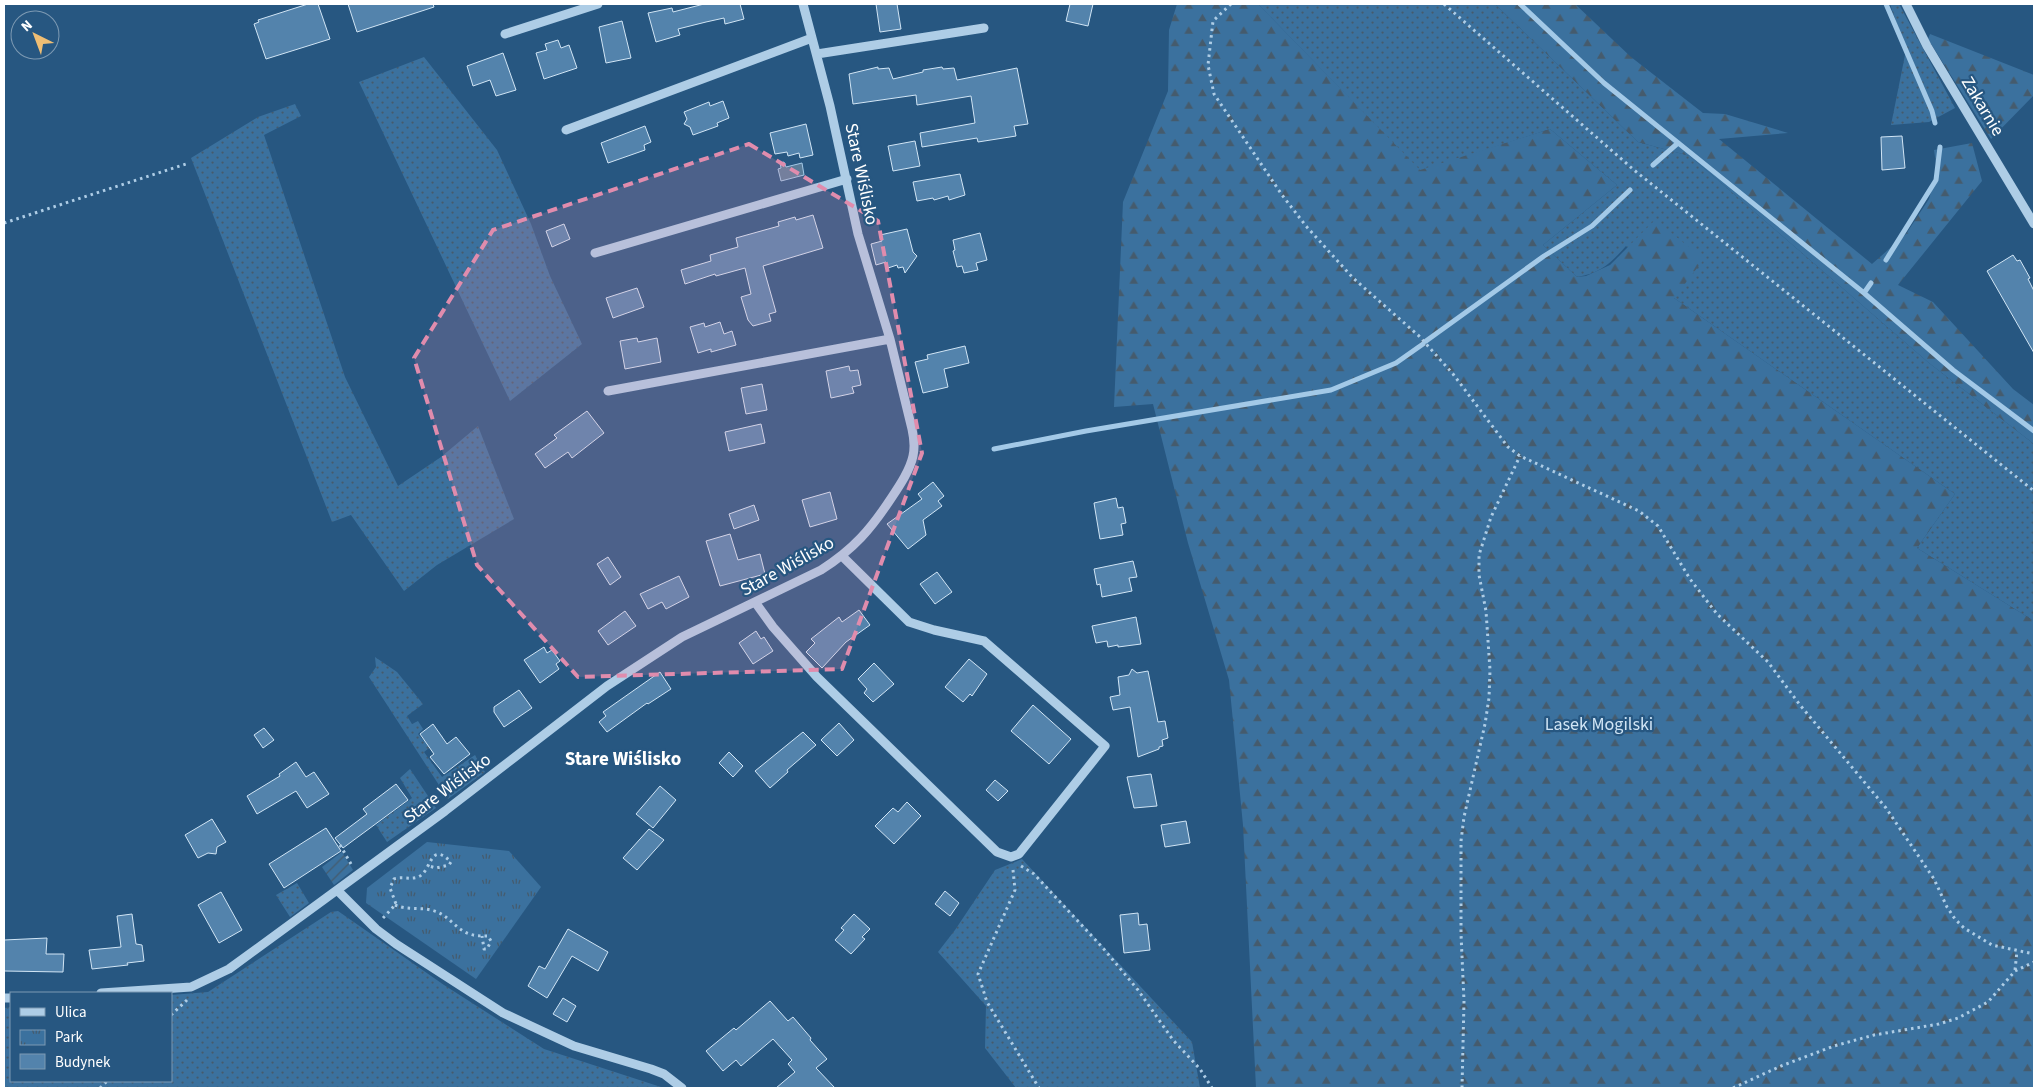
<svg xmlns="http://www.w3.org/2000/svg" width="2038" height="1092" font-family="'Source Sans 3',sans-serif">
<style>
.grass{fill:url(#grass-dots)}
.forest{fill:url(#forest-firs)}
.park{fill:url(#park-tufts)}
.garden{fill:url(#garden-furrows)}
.water{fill:#597c99;stroke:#a3c9e7}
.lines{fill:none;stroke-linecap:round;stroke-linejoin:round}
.stream{stroke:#a3c9e7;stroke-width:5}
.building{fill:#5383ac;stroke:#d1e5f5}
.path{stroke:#aecde6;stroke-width:3;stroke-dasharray:2.5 4;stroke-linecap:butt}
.minor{stroke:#aecde6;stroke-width:9}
.marked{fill:#e08cad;fill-opacity:0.2;stroke:#e08cad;stroke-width:4;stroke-dasharray:10 6;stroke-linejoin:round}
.labels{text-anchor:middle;stroke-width:4.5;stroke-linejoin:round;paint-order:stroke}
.street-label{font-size:18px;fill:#fff;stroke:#275781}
.park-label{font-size:18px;fill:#d1e5f5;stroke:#275781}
.neighbourhood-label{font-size:19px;font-weight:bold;fill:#fff;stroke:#275781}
</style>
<defs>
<pattern id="grass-dots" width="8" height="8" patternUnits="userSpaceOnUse" patternTransform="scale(1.25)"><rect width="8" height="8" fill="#3b719e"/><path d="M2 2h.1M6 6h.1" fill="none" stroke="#455b6d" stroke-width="1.8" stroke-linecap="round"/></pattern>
<pattern id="forest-firs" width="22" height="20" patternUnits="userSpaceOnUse" patternTransform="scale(1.25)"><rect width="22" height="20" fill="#3b719e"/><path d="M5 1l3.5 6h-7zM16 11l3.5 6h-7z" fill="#455b6d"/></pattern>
<pattern id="park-tufts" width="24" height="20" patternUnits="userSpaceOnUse" patternTransform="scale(1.25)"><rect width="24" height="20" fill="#3b719e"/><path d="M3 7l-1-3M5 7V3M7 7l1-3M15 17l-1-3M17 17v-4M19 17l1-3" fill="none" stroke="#455b6d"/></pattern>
<pattern id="garden-furrows" width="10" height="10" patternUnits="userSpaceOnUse" patternTransform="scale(1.25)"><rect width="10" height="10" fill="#3b719e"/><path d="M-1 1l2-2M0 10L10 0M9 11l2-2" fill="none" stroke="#455b6d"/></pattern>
</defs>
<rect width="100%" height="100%" fill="#275781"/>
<path class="grass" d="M1258,4H1495L1638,142L1690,156L1929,363L2034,444V621L1917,548L1955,494L1674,298L1626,246C1611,263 1601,273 1577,277L1543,245L1617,185L1550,129L1420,171Z
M1890,4H1899L1955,108L1929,122L1891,125L1906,50Z
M424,57L497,150L531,224L550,276L582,344L510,401L359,82Z
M295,104L301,116L264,135L345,377L398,486L441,457L478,426L514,519L437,565L404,591L351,515L332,522L191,158L258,117Z
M375,657L397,672L423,704L407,716L412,724L418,721L423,729L418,734L424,741L439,732L443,737L424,752L442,777L475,755L485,772L448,799L369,677L376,667Z
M410,769L436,808L387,842L376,825L412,798L400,778Z
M1022,859L1192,1042L1200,1088H1016L985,1048L986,1006L938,952L955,930L995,870Z
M297,883L309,903L290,917L276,895Z
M338,911L444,985L544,1049L664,1088H4V1008L11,1007V1081H171V995L208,992L331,912Z"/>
<path class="forest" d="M1177,4H1258L1420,170L1550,129L1617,185L1543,245L1577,277L1586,276L1610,265L1655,220L1704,259L1674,298L1955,494L1917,548L2034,621V1088H1256L1243,825L1229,680L1188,543L1153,404L1114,407L1123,202L1168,91L1169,30Z
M1495,4H1575L1631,57L1703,113L1725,114L1788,133L1719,139L1872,264L1906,234L1929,199L1937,171L1934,150L1972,143L1982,181L1898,285L1933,302L2013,389L2034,405V444L1929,363L1690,156L1638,142Z
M1930,34L2034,75V95L1991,139L1928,39Z"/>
<path class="park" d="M427,842L509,851L541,887L476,979L366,903L367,888Z"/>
<path class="garden" d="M342,852L353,870L334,885L322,867Z"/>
<path class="water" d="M784,162L786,167L802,163L804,175L781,181L778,169L781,168L780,163Z"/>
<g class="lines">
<path class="stream" d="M1520,4L1604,83L1864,293L1953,370L2034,431
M1886,4L1932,111L1935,123
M1653,165L1678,143
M1886,260L1936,180L1940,147
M1864,293L1871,283
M1426,341L1544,256L1592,226L1630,190
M994,449L1086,431L1331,390L1396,363L1423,344"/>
</g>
<path class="building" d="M308,4H318L330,39L266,59L254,24L259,22L258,20Z
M348,4H433L434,7L357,32Z
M704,4H740L744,19L725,24L724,18L706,22L678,29L680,35L656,42L648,13L672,8L673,12Z
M876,4H897L901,29L880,32Z
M1070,4H1093L1088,26L1066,21Z
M622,21L631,58L606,63L599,27Z
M558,40L561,48L569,45L577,68L544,79L536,53L547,50L545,44Z
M503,53L516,90L496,96L490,80L473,86L467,66Z
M878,67V69L889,68L893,79L923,72V70L942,67L943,69L954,68L957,80L1017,68L1028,124L1014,126L1016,136L978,142L977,138L922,147L920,133L975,123L971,96L917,105L916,95L853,104L849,74Z
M723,101L729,118L717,123L718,126L693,135L690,127L684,124L687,119L684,112L709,102L710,106Z
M806,124L813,155L800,158L799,153L788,156L787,152L775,154L770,133Z
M645,126L651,142L644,145L645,150L608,163L601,143Z
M1902,136L1905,168L1882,170L1881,137Z
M915,141L920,166L893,171L888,146Z
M960,174L965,195L949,200L948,196L934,200L933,198L917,201L913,182Z
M813,215L823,248L763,266L776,312L769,314L771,321L753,326L748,320L741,297L751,294L745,268L716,276L715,274L685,284L681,270L711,261L710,255L738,247L736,238L779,226L778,222L795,217L796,220Z
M564,224L570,239L552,247L546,231Z
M907,229L913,252L917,256L905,273L903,267L898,268L897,265L888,268L886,262L876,265L871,244L882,241L880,235Z
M980,233L987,260L976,263L978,270L964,273L962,266L957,267L953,251L955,250L953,240Z
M2013,255L2017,261L2020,260L2030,278L2028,279L2034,291V353L1987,271Z
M637,288L644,307L613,318L606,298Z
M720,322L724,334L732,331L736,345L711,352V349L698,353L690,327L704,323L705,327Z
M637,338L638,342L657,338L661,362L625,369L620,341Z
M965,346L969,363L944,369L948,387L923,393L915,362L928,359L927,355Z
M849,366L850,371L858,370L861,385L852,387L854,393L831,398L826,371Z
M762,384L767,410L746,414L741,388Z
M587,411L604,433L572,458L568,452L545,468L535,454L557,438L554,435Z
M761,424L765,443L729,451L725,432Z
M933,482L944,496L938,501L942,506L923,520L926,535L908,549L887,524L922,499L918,494Z
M830,492L837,519L810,527L802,500Z
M1116,498L1118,508L1123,507L1126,523L1121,524L1123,535L1100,539L1094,503Z
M754,505L759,520L734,529L729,514Z
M730,534L738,560L760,554L765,574L720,586L706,541Z
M608,557L621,577L610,585L597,564Z
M1133,561L1137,577L1129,578L1132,591L1102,597L1100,584L1097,585L1094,569Z
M937,572L952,592L935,604L920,584Z
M679,576L689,597L666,609L662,602L648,609L640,594Z
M859,610L870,625L846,642L822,668L806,652L815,643L811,639L839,617L842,622Z
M625,611L636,626L608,645L598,631Z
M1136,617L1141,644L1118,647V645L1108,647L1107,641L1096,643L1092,626Z
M756,631L761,639L764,637L773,651L753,664L739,643Z
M544,647L547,653L552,650L560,661L556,664L559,669L540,683L524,660Z
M969,659L987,674L972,696L970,694L963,702L945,687Z
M874,663L894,684L873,702L864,693L867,689L858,679Z
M1132,669L1137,673L1148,671L1158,722L1165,721L1168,738L1162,740L1163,746L1159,747V749L1138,757L1130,707L1113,710L1110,697L1120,695L1118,677L1129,675Z
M660,672L671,689L648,704L647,703L607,732L599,722L606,716L603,712Z
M519,690L532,708L504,727L494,712V707Z
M1033,705L1071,739L1049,764L1011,731Z
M839,723L854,740L837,756L821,740Z
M433,724L447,744L456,737L470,754L444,774L430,757L434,754L420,734Z
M264,728L274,740L263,748L254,735Z
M803,732L816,745L787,770L788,772L770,788L755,771Z
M729,752L743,766L733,777L719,763Z
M296,762L306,777L314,772L329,794L307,808L296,791L257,814L247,796L280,776L279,774Z
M1151,774L1157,806L1134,808L1127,777Z
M995,780L1008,791L998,801L986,790Z
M396,784L408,800L343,848L335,838L367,814L363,809Z
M660,786L676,800L653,828L636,814Z
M907,802L921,816L894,844L875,826L893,808L898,812Z
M212,819L226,842L217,847L216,854L208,853L198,858L185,835Z
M1186,821L1190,843L1165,847L1161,825Z
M326,828L341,851L284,888L269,864Z
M649,829L664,840L637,870L623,858Z
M945,891L959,903L950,916L935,904Z
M221,892L242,930L219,943L198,905Z
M1138,913L1139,925L1147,924L1150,950L1124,953L1120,915Z
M132,914L136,944L142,945L144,961L127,963L128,965L92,969L89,950L121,947L117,916Z
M854,914L870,929L862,937L865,939L851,954L835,940L844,930L841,928Z
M568,929L608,952L598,971L572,956L547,998L528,986L539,966L545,969Z
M47,938L46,954H64L63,972L4,971V940Z
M563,998L576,1006L567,1022L553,1014Z
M770,1001L788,1021L793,1017L811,1038L810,1040L827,1059L816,1068L835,1088H776L795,1072L788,1064L792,1060L773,1039L741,1066L736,1060L723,1071L706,1051L734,1028L736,1030Z"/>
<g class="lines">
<path class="path" d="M1231,4L1213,21L1208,65L1214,94L1282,195L1306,226L1353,278L1419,336L1453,374L1508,447L1520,456L1639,511L1658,526L1690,579L1717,614L1768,662L1800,705L1886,808L1934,879L1947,907L1955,919L1964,928L1992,945L2034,954
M1444,4L1634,170L2034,491
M4,223L189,163
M340,845L351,864
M1021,866L1034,874L1103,948L1138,990L1173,1040L1200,1069L1212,1088
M1013,870L1015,890L978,974L987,1002L1039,1088
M395,905C409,911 423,906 437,912C448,916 455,927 465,932C472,936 480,936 488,936L491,941L487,949H484L482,936
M383,918L396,904L390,888L394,879C402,876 410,880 418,877C432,872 429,840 451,862L449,865L436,868L429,866
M2015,970L2017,951
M171,1015L187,1000
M100,1088L107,1081
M1462,1088L1464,1001L1461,934V841L1464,817L1485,724L1489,698L1490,670L1486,611L1479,575V555L1491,517L1520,456
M1733,1088L1781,1066L1834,1046L1874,1035L1939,1024L1958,1018L1988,1002L2015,971L2034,962"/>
<path class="minor" d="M1906,4L1927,46L2034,224
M505,34L598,4
M817,54L984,28
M566,130L812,38
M595,253L847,179
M608,391L890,339
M755,602L773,627L817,677L997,852L1011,857L1019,854L1105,746L984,641L934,630L909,622L842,556
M337,890L376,929L396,944L503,1013L574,1046L651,1069L664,1074L682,1088
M101,993L191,987L229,969L445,811L607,686L682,637L821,570C854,549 871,529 892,497C900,485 910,470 913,456C915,447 914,438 912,429L890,339L858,234L830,106L803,4
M4,998H11"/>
</g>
<path class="marked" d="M749,144L878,221L922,453L842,669L578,677L477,565L414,358L493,230Z"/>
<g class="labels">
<g class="street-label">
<text transform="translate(1983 106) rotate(59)" y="6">Zakarnie</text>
<text transform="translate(862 174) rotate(78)" y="6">Stare Wiślisko</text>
<text transform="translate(787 566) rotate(-29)" y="6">Stare Wiślisko</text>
<text transform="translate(447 788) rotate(-37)" y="6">Stare Wiślisko</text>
</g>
<g class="park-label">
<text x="1599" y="730">Lasek Mogilski</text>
</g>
<g class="neighbourhood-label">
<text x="623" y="765">Stare Wiślisko</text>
</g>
</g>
<rect width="2038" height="1092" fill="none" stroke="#ffffff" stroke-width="10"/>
<rect x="10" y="992" width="162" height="90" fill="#275781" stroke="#7d9ab3"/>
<rect x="20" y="1008" width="25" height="8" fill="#aecde6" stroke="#7d9ab3"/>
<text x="55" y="1017" font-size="15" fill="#ffffff">Ulica</text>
<rect x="20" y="1030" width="25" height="15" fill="url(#park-tufts)" stroke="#7d9ab3"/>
<text x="55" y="1042" font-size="15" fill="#ffffff">Park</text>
<rect x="20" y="1054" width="25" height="15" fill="#5383ac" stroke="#7d9ab3"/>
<text x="55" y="1067" font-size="15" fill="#ffffff">Budynek</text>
<g transform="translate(35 35) rotate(318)"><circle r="24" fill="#275781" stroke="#7d9ab3"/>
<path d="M0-4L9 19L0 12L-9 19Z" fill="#efbe74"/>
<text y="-8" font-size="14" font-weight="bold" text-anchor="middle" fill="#ffffff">N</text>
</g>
</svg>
